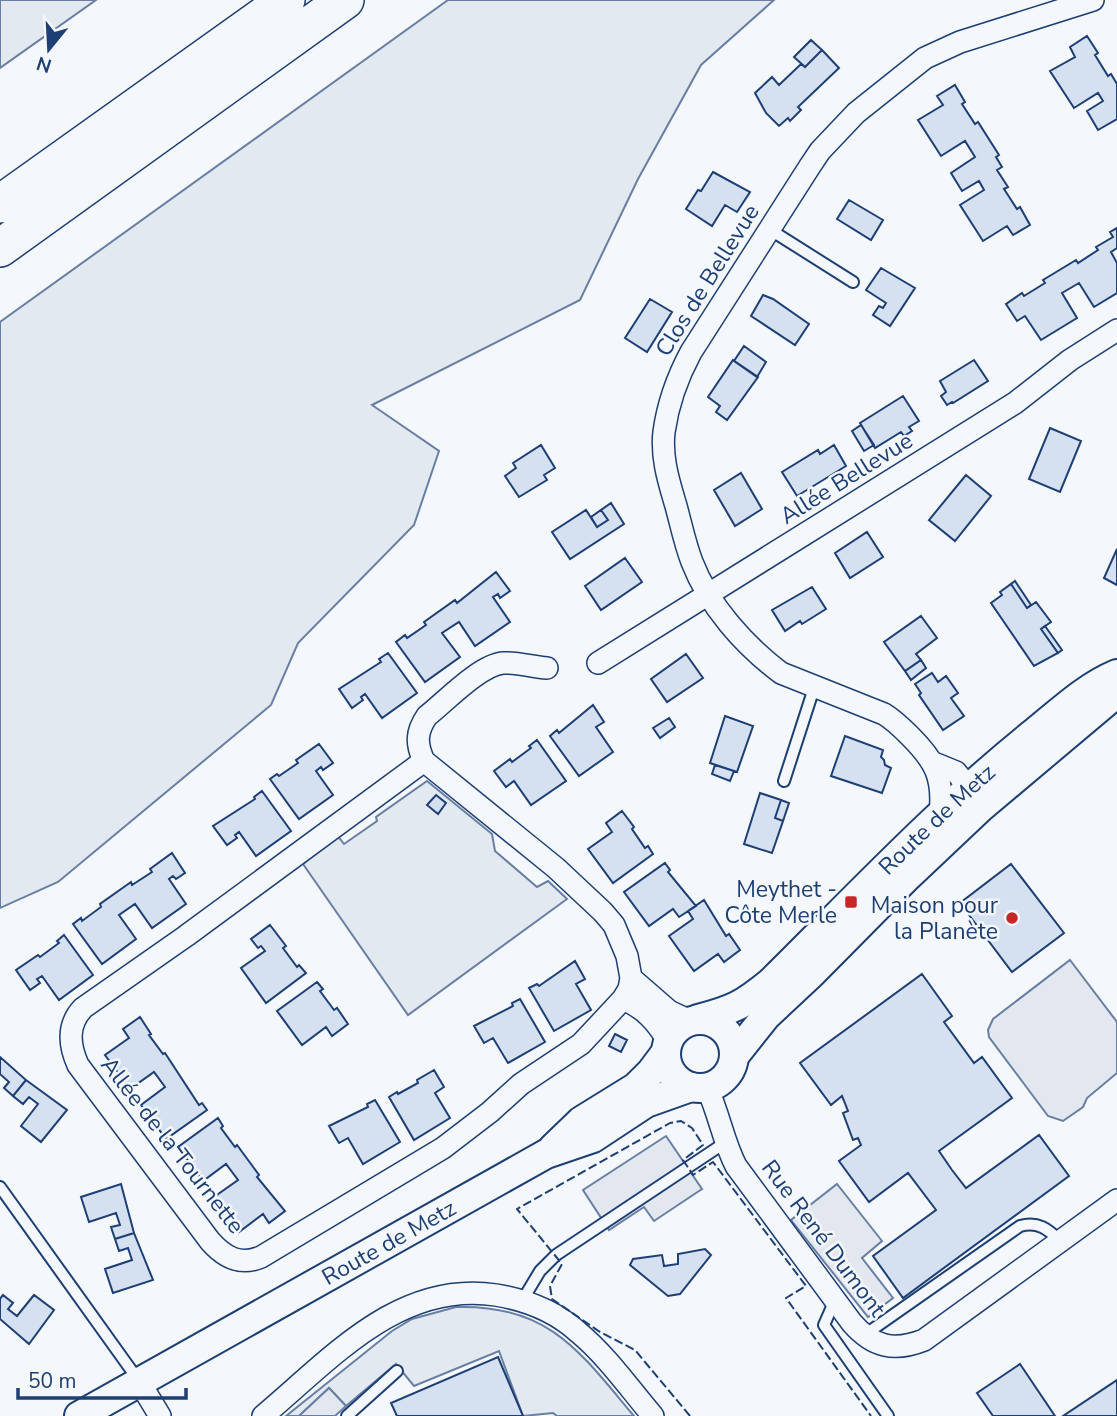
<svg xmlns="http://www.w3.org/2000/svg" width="1117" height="1416" font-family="'Nunito Sans',sans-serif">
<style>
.green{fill:#e3e9f0;stroke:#687fa3;stroke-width:2}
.parking{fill:#e3e8f0;stroke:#687fa3;stroke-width:2}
.building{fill:#d5e0f0;stroke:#1d3f73;stroke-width:2}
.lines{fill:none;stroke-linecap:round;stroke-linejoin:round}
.service-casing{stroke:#1d3f73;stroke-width:14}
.minor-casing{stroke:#1d3f73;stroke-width:24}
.secondary-casing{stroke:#1d3f73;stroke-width:32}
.motorway-casing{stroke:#1d3f73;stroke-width:40}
.service{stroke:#f4f7fb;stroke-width:10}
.minor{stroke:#f4f7fb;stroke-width:21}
.secondary{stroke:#f4f7fb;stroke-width:28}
.motorway{stroke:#f4f7fb;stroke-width:37}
.fence{stroke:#1d3f73;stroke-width:2;stroke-dasharray:9 3.5;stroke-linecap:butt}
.poi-dot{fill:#c62828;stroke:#f4f7fb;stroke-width:2.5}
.labels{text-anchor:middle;stroke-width:5;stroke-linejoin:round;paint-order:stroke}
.street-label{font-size:23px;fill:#1d3f73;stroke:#f4f7fb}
.poi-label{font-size:23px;fill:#1d3f73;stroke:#f4f7fb;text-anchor:end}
</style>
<rect width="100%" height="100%" fill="#f4f7fb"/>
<path class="green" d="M0,0H96L0,68Z
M448,0H774L701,65L638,179L580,300L372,405L439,451L414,525L298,643L271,705L58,882L0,908V322Z
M427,781L492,834L495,851L537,887L548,881L567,899L408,1015L303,864L337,835L344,844L377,821L376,817Z
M456,1307C549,1304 580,1352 634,1416H557L553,1413L523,1416L499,1351L414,1386L396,1364L346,1406L329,1388L299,1416H286L392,1331L412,1319Z"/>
<path class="parking" d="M1070,960L1117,1022V1073L1087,1098L1083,1107L1063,1121L1048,1116L989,1037L988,1030L993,1019Z
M666,1136L702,1189L654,1221L644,1207L609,1230L583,1190Z
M837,1184L882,1241L862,1258L893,1298L868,1317L791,1220Z
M329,1388L346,1406L335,1416H299Z"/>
<path class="building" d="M1087,36L1098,53L1095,55L1108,76L1111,74L1117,84V119L1098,130L1087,111L1103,101L1098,93L1074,108L1050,71L1075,57L1070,47Z
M811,40L822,50L805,67L794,57Z
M822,50L839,68L798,107L801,110L790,121L788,118L779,126L766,113L755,93L772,77L779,85L801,64L805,67Z
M955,85L965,102L962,104L975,124L978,122L999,155L996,157L1002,167L997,170L1008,187L1004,189L1017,209L1020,207L1030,225L1013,235L1007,226L983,241L960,205L984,190L979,181L962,191L951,173L975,157L965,141L941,156L918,120L943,105L937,96Z
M713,172L750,192L737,212L725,205L712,226L686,209L698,190L701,191Z
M849,200L883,220L871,240L837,219Z
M1117,228V248L1111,252L1117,263V293L1094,307L1079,283L1062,293L1077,318L1041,340L1025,316L1017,321L1006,304L1022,293L1024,296L1045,283L1043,280L1076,260L1078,263L1098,250L1096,247L1113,237L1110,232Z
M881,268L915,288L890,326L873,315L879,306L883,308L886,303L866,290Z
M763,295L773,299L809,324L795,345L751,316Z
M650,299L672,312L647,352L625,338Z
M744,346L766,362L757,377L734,361Z
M733,360L758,377L727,420L716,412L720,406L708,397Z
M974,360L988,381L953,403L952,402L947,405L941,396L946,392L940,381Z
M903,396L919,421L909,427L912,431L904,436L901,432L875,448L860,423Z
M861,425L874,445L864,451L852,431Z
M1050,428L1081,441L1060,492L1029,479Z
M541,445L555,468L544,475L547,480L519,497L505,476L516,468L513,463Z
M834,445L846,466L797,496L782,472L818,450L820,454Z
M741,473L762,509L735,526L714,490Z
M966,475L991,496L955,541L929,520Z
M611,503L624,524L570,559L552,532L586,510L597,527L608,520L601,510Z
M601,510L608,520L597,527L591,517Z
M867,532L883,557L850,578L835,553Z
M1117,549V585L1104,578Z
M625,558L642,582L601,610L585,586Z
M496,572L510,591L500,598L498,594L493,597L510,622L475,646L459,622L442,633L460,657L425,682L396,642L405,635L407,638L426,625L424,622L455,600L457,603Z
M1015,581L1031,605L1027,608L1011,584Z
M1011,584L1027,608L1036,602L1051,622L1041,629L1058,653L1034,666L991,603L1002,595L1000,592Z
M812,587L826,609L802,624L800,621L785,631L772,610Z
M921,616L937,638L916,654L921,660L905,671L884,642Z
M1045,626L1062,650L1058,653L1041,629Z
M388,653L417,693L382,718L365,694L361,697L363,700L352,708L339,689L381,662L379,659Z
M686,654L703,678L667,702L651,679Z
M921,660L926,668L911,680L905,671Z
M932,673L938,682L946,676L958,693L951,698L964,716L943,730L919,695L921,693L915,684Z
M593,705L604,722L596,727L613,752L579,776L550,736L557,730L559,733Z
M725,716L753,726L737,772L710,763Z
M669,718L675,727L660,738L653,728Z
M845,736L883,750L881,757L884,760L885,765L891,768L882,793L831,776Z
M537,740L566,781L531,805L514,781L506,787L494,771L510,759L512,762L531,748L529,746Z
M319,744L333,763L323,770L321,767L316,771L333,795L299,819L270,779L277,774L279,776L298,763L296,760Z
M715,765L734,771L730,781L712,774Z
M262,791L291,831L256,856L239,832L235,835L237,838L227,845L213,826L255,799L254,797Z
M760,793L781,800L775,818L783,821L772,853L744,844Z
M436,795L446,803L438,814L427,805Z
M781,800L789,803L783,821L775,818Z
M622,811L634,827L632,829L645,848L648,846L653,854L613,883L588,849L612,832L606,823Z
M172,853L185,873L176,879L173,876L169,879L186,904L152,928L135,904L119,915L136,939L102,964L73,924L81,918L82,921L101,907L100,904L131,882L132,885L152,872L150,869Z
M665,863L670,870L668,872L696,906L679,917L673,909L649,926L624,892Z
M1011,864L1064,933L1012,972L960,903Z
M704,900L726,936L729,934L740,950L724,962L718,954L694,971L669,936L693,919L688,911Z
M270,925L286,946L283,948L297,967L299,965L306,973L266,1003L241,968L265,951L261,946L258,948L251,939Z
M64,935L93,975L59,1000L42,976L37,979L40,983L30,990L16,970L38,955L40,957L59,943L57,941Z
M575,961L585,979L576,984L591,1010L554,1031L529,988L537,984L539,986Z
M922,974L952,1016L944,1022L974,1063L982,1057L1012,1098L939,1151L952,1170L966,1188L1039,1135L1069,1176L903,1298L873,1256L936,1210L908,1173L869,1202L839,1161L861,1145L858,1138L853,1140L843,1113L848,1111L842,1096L831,1105L800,1063Z
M317,982L323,989L320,991L334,1010L337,1008L348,1024L332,1036L326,1027L302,1045L277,1011Z
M520,999L545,1042L508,1063L493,1038L484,1043L474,1026L513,1006L512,1003Z
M140,1017L151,1034L149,1035L163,1054L165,1053L199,1105L202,1103L207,1110L166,1139L141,1105L165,1087L154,1072L130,1089L105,1055L129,1038L123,1029Z
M615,1034L627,1040L621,1052L609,1046Z
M0,1057L26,1080L13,1096L4,1088L9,1082L0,1074Z
M434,1070L444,1087L435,1093L450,1118L414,1140L389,1097L397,1092L398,1094L418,1083L417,1080Z
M26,1080L67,1110L41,1142L21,1126L38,1104L29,1097L23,1104L13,1096Z
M375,1100L400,1142L363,1164L348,1138L339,1143L329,1126L368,1107L367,1104Z
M218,1118L223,1126L221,1128L235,1147L237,1145L259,1175L257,1177L285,1211L269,1223L263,1214L239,1232L214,1197L238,1180L226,1164L203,1181L178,1147Z
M121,1184L134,1233L115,1239L111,1227L120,1225L116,1213L89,1222L81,1197Z
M134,1233L153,1280L113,1293L105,1269L132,1260L128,1248L119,1251L115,1239Z
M705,1249L711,1255L680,1294L668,1296L630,1265L633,1259L662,1255L664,1266L678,1264V1254Z
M3,1295L13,1303L8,1309L17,1316L34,1295L54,1310L29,1344L0,1319V1299Z
M498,1357L523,1416H397L391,1403Z
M1020,1364L1055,1416H993L977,1393Z
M1117,1380V1416H1063Z"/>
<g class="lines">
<defs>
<path id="service" d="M769,229L853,282
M784,781L814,688
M0,1187L139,1381
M835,1300L824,1325L888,1416
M522,1301L540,1271L556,1255L726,1142
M863,1336L1020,1226C1038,1221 1048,1229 1060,1241
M347,1416L397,1371"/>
<path id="minor" d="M598,663L1015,403L1070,360L1117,330
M424,761L186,936L83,1008C67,1025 69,1045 78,1065L210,1241C224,1257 240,1266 261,1257L443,1148L490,1112L521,1084L581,1044L623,999L629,989L631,978L627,956L614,925L603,912L556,868L424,761C416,744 416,732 427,716C446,701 480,665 503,663C517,662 533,667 547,668
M934,763L956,772L969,788
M940,816C944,778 936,762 910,736C902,728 894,720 884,714L781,673C744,645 709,606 692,562C685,544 681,524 676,506C669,482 661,458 664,432C668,403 677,378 691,352L810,166L820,151L856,113L925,58L960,42L1093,0
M631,978L669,1011L690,1021
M623,999C644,1008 656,1021 668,1041
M707,1088C719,1113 723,1141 736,1166L852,1323C873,1347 894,1352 924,1340L1117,1200
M140,1383L160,1416
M263,1416C331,1359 399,1280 496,1295C526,1300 556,1312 578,1332C607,1356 629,1388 653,1416"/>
<g id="secondary">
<path id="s1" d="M698,1019C733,1010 743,1005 771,982C857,897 940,808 1035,732C1061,711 1086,687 1117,674"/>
<circle cx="700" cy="1054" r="34"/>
<path d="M735,1055L766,1016L813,972L908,876L980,808L1112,697L1117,690"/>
<path d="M553,1148L581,1121L636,1087L651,1072L666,1052"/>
<path id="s2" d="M79,1416L546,1154L593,1138L646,1103L691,1087"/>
</g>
<path id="motorway" d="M0,204L286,0
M0,248L345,0"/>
</defs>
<use href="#service" class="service-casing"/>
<use href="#minor" class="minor-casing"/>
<use href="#secondary" class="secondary-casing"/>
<use href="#motorway" class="motorway-casing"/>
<use href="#service" class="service"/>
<use href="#minor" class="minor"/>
<use href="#secondary" class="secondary"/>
<use href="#motorway" class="motorway"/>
<path class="fence" d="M690,1416L635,1350L600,1332L552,1299L550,1286L562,1264L517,1209L670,1123L681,1121L692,1128L703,1145L683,1160L693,1175L713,1162L806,1286L786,1298L871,1416"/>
</g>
<g class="poi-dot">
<rect x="844" y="895" width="14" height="14" rx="3.5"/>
<circle cx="1012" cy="918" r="7"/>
</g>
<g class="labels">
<g class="street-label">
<text transform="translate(707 280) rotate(-58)" y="8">Clos de Bellevue</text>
<text transform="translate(846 478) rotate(-32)" y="8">Allée Bellevue</text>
<text dy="8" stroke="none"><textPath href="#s1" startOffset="315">Route de Metz</textPath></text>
<text transform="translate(173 1145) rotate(52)" y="8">Allée de la Tournette</text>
<text transform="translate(824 1238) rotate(53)" y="8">Rue René Dumont</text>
<text dy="8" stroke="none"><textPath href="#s2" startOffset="355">Route de Metz</textPath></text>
</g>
<g class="poi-label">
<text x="837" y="897">Meythet -<tspan x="837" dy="26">Côte Merle</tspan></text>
<text x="998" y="913">Maison pour<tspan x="998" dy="26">la Planète</tspan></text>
</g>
</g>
<g transform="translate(49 49) rotate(198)" stroke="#f4f7fb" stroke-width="5" paint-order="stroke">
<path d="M0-5L12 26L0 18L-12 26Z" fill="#1d3f73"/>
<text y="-10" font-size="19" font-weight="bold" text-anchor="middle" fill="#1d3f73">N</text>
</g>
<path d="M18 1388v10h168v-10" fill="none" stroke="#1d3f73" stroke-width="3.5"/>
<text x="28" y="1388" font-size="21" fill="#1d3f73" stroke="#f4f7fb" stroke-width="5" paint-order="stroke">50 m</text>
</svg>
